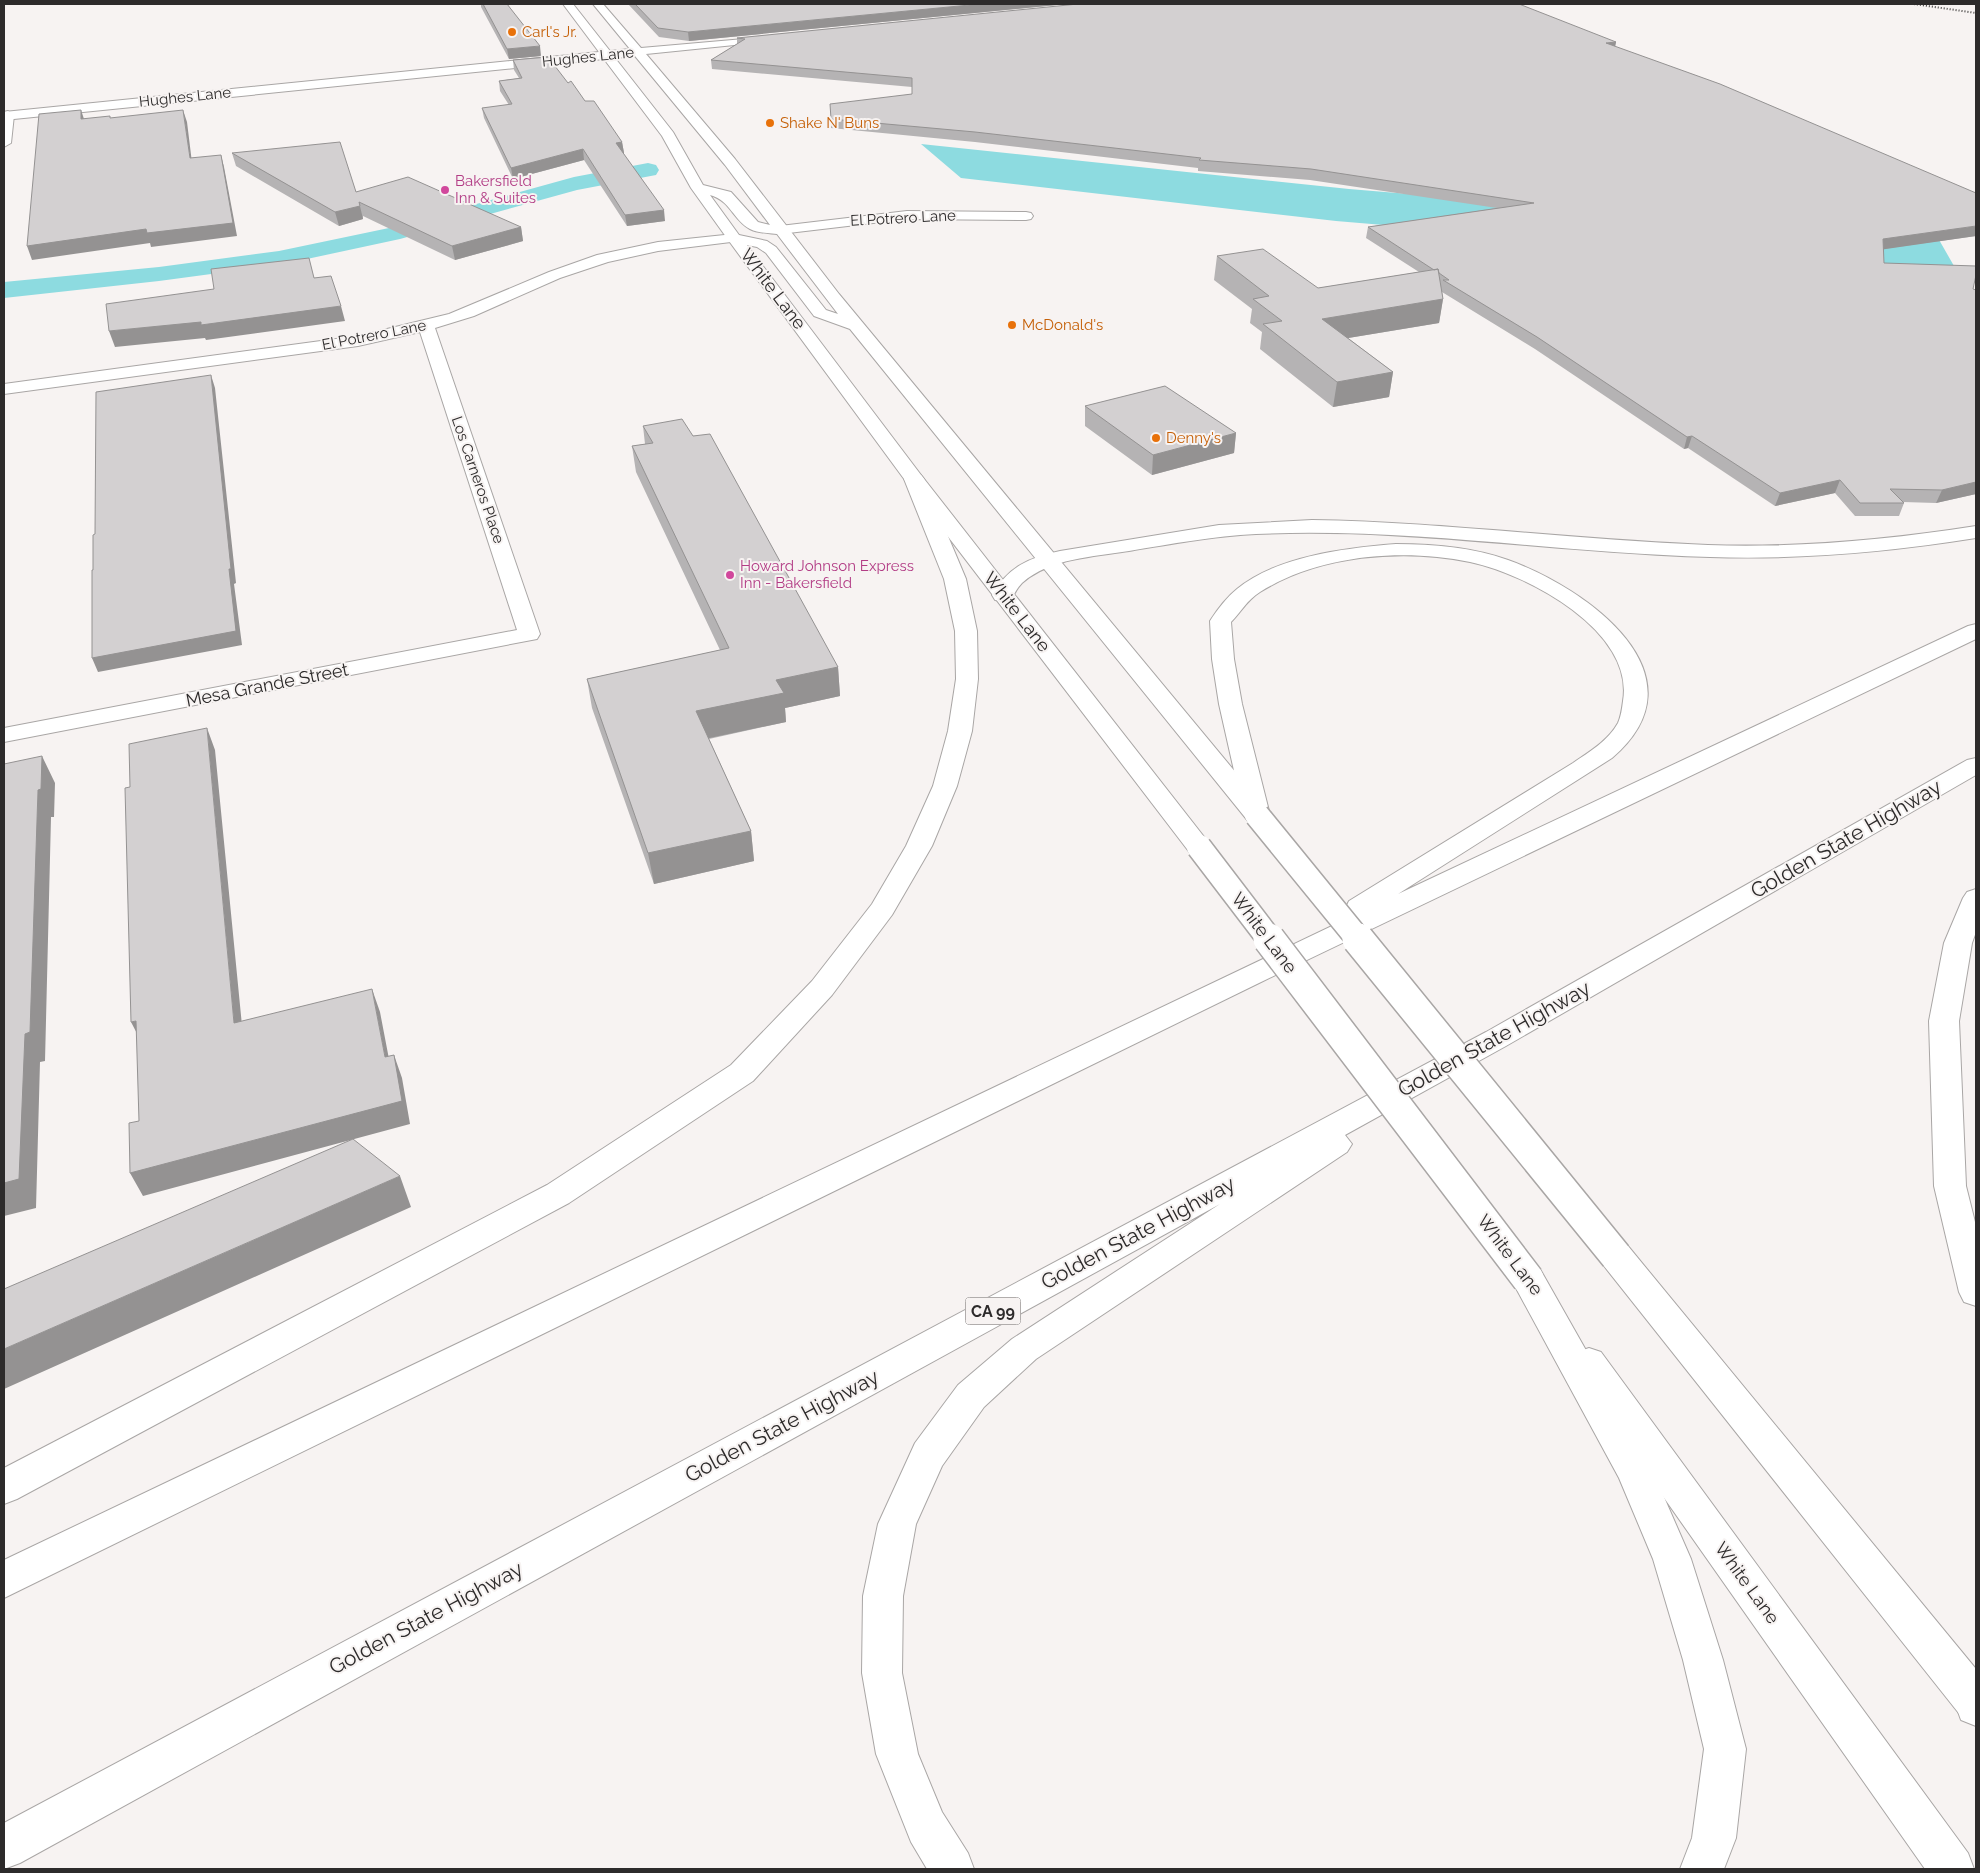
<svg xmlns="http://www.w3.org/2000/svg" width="1980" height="1873" font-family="Raleway,sans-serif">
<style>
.water{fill:#8ddbe0}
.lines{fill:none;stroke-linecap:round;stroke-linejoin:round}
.canal{fill:#8ddbe0;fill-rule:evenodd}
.street-casing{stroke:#a9a6a5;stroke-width:2}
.secondary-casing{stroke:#a9a6a5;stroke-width:2}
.highway-casing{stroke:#a9a6a5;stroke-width:2}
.street{fill:#fff;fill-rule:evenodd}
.secondary{fill:#fff;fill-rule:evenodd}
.highway{fill:#fff;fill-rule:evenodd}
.rail{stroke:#434140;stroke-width:2;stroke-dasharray:1 2;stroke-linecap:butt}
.secondary-bridge-far1-casing{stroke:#a9a6a5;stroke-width:27;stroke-linecap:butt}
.secondary-bridge-casing{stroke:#a9a6a5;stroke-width:34;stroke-linecap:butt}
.secondary-bridge-far1{stroke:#fff;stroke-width:24}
.secondary-bridge{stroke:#fff;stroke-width:31}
.wall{fill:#b5b3b4}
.shaded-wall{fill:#949292}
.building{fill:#d3d0d1;stroke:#949292}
.food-dot{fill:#e8710a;stroke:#f7f3f2;stroke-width:2}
.hotel-dot{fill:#d1479c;stroke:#f7f3f2;stroke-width:2}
.labels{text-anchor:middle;stroke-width:4;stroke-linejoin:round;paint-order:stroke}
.far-food-label{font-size:15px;fill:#c56008;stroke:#f7f3f2;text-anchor:start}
.far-street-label{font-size:15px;fill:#2d2b2b;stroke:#f7f3f2}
.far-hotel-label{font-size:15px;fill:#b23c85;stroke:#f7f3f2;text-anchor:start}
.shield{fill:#f7f3f2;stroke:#6a6767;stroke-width:1}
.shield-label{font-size:16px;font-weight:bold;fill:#2d2b2b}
.street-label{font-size:18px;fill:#2d2b2b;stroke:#f7f3f2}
.near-street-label{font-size:21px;fill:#2d2b2b;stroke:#f7f3f2}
</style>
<rect width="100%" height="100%" fill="#f7f3f2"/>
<path class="water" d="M921,144L1349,189L1938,238L1958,273L1336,221L961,178Z"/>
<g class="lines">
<path class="canal" d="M648,163L656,165L659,170L656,175L577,190L400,239L279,265L159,281L4,298V282L159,267L279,251L389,228L574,177Z"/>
<defs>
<path id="street" d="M8,111L14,115L11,143L4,147V112Z
M907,211L1026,212L1031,213L1033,216L1031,219L1026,220L907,219L780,234L775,233L773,230L775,227L780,226Z
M734,234L739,235L741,238L739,241L658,251L608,262L560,278L474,316L435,328L540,634L537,639L4,742V728L517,630L420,332L358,346L4,394V384L358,336L449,314L549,272L597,255L658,242Z"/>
<path id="secondary" d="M563,4H573L610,51L630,49L593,4H603L641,48L779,36L781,38L779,40L775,41L646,54L735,159L839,294L1266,809L1270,815L1266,821L1257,823L1248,821L850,329L814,316L766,253L757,247L747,245L921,475L1212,847L1208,853L1199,855L1190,853L907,483L729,241L691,188L662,136L604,59L4,120V112L599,52ZM635,56L725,165L770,225L758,222L731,192L703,185L673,132L615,58ZM710,195C731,201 733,220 750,229C758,233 768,233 777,234L838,314L826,310L776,247L767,241L739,235Z
M1616,1243L1628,1246L1976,1669V1722L1961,1716L1604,1266L1599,1256L1604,1246Z
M1589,1348L1601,1352L1968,1853L1974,1869H1925L1577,1374L1571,1363L1577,1352Z"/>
<path id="highway" d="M914,473L921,475L924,479L966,579L977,631L978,679L972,731L957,786L932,846L892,915L832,995L753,1081L569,1203L17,1499L4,1504V1468L547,1185L731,1065L812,981L872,904L906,846L933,786L948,731L956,679L955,631L944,579L904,479L907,475Z
M1312,520C1444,522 1576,540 1708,545C1798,548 1887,540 1976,526V538C1888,552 1800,560 1710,557C1559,553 1408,527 1256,534C1214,536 1171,544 1129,551C1093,557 1050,558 1022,583C1017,588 1014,594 1011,600L1003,601L995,600L992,595C1009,566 1029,558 1060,551L1219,525Z
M1396,544C1434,544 1472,547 1508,560C1586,588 1709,675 1612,758L1398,894L1968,626L1976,624V639L1259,983L4,1598V1560L1355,915L1349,913L1346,907L1349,901L1573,763C1589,752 1608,741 1618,723C1621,716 1622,709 1623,701C1635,631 1527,574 1470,562C1402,548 1319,555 1260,592C1247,600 1241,612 1231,622L1234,659L1242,704L1270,815L1266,821L1257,823L1248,821L1244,815L1219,704L1212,659L1210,621C1217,610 1227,597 1237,589C1277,556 1346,548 1396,544Z
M1976,758V775L1506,1046L1345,1135L1352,1144L1347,1152L1036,1359L984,1407L942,1466L916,1524L903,1596L902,1673L918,1754L942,1812L968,1853L974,1869H927L911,1842L876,1754L862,1673L863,1596L878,1524L915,1443L958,1385L1012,1339L1220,1204L20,1863L4,1869V1823L1486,1032L1967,760Z
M1976,889V932L1972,943L1959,1021L1966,1186L1976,1226V1306L1964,1302L1959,1292L1934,1186L1929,1021L1944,943L1963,898L1967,892Z
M1528,1265L1540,1269L1647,1458L1691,1559L1723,1660L1746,1749L1736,1838L1724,1869H1680L1692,1838L1704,1749L1683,1660L1653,1559L1619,1478L1511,1279L1516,1269Z
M1974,1677L1976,1678V1726L1961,1720L1953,1698L1959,1683Z"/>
</defs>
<use href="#street" class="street-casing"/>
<use href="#secondary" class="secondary-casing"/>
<use href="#highway" class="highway-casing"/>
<use href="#street" class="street"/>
<use href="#secondary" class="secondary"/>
<use href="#highway" class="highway"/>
<path class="rail" d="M1914,4L1976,13"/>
<defs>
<path id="secondary-bridge-far1" d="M1257,815L1359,940
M1199,847L1270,940"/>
<path id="secondary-bridge" d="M1269,939L1528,1279
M1358,939L1616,1256"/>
</defs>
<use href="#secondary-bridge-far1" class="secondary-bridge-far1-casing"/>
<use href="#secondary-bridge" class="secondary-bridge-casing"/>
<use href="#secondary-bridge-far1" class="secondary-bridge-far1"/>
<use href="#secondary-bridge" class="secondary-bridge"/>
</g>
<path class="wall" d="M481,4H507L541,56L509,59L481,7Z
M628,4H1067L689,41L659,37Z
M737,38L1616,42L1615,47L1976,236L1883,249L1884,263L1973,289L1976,494L1936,503L1903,502L1904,503L1899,516H1855L1835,493L1775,506L1688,448L1684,449L1535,349L1442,292L1443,299L1439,323L1348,338L1393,372L1389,397L1333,407L1260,349L1262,332L1250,323L1252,309L1214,280L1217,256L1318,288L1419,272L1366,238L1368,227L1497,208L1310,180L1198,171V168L975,142L831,128V119L912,94V87L712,69L711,60L737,44Z
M513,60L568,83L585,101L622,142L624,153H623L665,221L627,226L584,160L513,179L484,118L482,108L509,105L500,91L499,81L519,78L514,70Z
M232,153L356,192L521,227L523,241L455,260L363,216V219L339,226L236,166Z
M1085,406L1236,433L1234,453L1152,475L1085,426Z
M643,426L838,667L840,696L785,708L786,722L709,739L751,831L754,861L654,884L592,708L587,679L720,650L636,472L632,446L645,444Z"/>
<path class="shaded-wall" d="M980,4H1067L689,41L688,32Z
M1616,42L1614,51L1606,43Z
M540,46L541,56L509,59L507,49Z
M81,110L85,122L81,119Z
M183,110L187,122L193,171L190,158Z
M622,142L624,153L617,154L616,143Z
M583,149L584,160L513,179L511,168Z
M221,155L224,167L237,236L151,247L150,243L32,260L27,246Z
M360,206L363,219L339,226L335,212Z
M664,210L665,221L627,226L625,215Z
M1976,226V236L1879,250L1883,239Z
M521,227L523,241L455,260L452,246Z
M1443,299L1439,323L1318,343L1322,319Z
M341,306L345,321L206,340L205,338L115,347L109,331Z
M1393,372L1389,397L1333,407L1337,382Z
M211,375L215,388L236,583L234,584L242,645L98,672L92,658L229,569Z
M1236,433L1234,453L1152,475L1153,455Z
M1692,436L1688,448L1684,449L1687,437Z
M1840,480L1835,493L1775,506L1780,493Z
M1976,482V494L1936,503L1942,490Z
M838,667L840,696L785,708L786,722L700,740L696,711L776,680Z
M207,728L215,750L244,1046L234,1023Z
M42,756L55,783L54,817H51L45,1061L40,1062L36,1208L4,1216V1183L25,1034L38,790Z
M751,831L754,861L654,884L648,853Z
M372,989L380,1012L393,1080L385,1057Z
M136,1021L143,1045L131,1022Z
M394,1055L402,1078L410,1124L143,1196L130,1173Z
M400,1176L411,1207L4,1389V1349Z"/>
<path class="building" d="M483,4H507L540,46L507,49Z
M635,4H980L688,32L658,28Z
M1078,4H1519L1616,42L1606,43L1720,84L1976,193V226L1883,239L1884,263L1976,266V275L1973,289L1976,290V482L1942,490L1890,489L1904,503H1860L1840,480L1780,493L1692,436L1687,437L1537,337L1443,280H1449L1439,273L1438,269L1434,270L1368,227L1534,203L1311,169L1199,160L1201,158L975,132L831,119L830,104L912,94V78L711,60L745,39L737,38Z
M548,57L568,83L571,81L585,101H594L622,142L616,143L664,210L625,215L583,149L511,168L482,108L512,104L499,81L522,78L513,60Z
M81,110V119L110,116V118L183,110L190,158L221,155L233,223L147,233L146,229L27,246L39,114Z
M340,142L356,192L408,177L521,227L452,246L359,202L360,206L335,212L232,153Z
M1263,249L1318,288L1438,269L1443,299L1322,319L1393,372L1337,382L1263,324L1282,321L1253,299L1269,296L1217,256Z
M309,258L314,278L331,276L341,306L201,325V322L109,331L106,304L214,289L211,269Z
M211,375L231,569H229L236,631L92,658V570H93V535L95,534L96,392Z
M1165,386L1236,433L1153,455L1085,406Z
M682,419L693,436L710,434L838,667L776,680L784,693L696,711L751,831L648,853L587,679L729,648L632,446L653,443L643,426Z
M207,728L234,1023L372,989L385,1057L394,1055L402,1101L130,1173L129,1123L139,1121L136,1021L131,1022L125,788L130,787L129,744Z
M42,756L41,789L38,790L30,1032L25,1034L19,1179L4,1183V764Z
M353,1139L400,1176L4,1349V1289Z"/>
<g class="food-dot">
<circle cx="512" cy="32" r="5"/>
<circle cx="770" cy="123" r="5"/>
<circle cx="1012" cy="325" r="5"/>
<circle cx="1156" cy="438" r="5"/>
</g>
<g class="hotel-dot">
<circle cx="445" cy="190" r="5"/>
<circle cx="730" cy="575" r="5"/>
</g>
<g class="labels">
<g class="far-food-label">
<text x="522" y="37">Carl's Jr.</text>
<text x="780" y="128">Shake N' Buns</text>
<text x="1022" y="330">McDonald's</text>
<text x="1166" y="443">Denny's</text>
</g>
<g class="far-street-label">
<text transform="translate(588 57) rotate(-6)" y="5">Hughes Lane</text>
<text transform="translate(185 97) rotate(-6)" y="5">Hughes Lane</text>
<text transform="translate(903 218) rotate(-3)" y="5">El Potrero Lane</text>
<text transform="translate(374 335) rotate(-11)" y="5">El Potrero Lane</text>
<text transform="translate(478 480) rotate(71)" y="5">Los Carneros Place</text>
</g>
<g class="far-hotel-label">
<text x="455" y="186">Bakersfield<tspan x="455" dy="17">Inn &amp; Suites</tspan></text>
<text x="740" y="571">Howard Johnson Express<tspan x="740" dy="17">Inn - Bakersfield</tspan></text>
</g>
<rect class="shield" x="965.5" y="1297.5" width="55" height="27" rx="4"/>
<g class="shield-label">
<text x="993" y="1317">CA 99</text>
</g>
<g class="street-label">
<text transform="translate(773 289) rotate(53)" y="6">White Lane</text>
<text transform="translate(1017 612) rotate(52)" y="6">White Lane</text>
<text transform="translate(267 685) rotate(-11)" y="6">Mesa Grande Street</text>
<text transform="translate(1264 933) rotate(53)" y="6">White Lane</text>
<text transform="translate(1510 1255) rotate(53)" y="6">White Lane</text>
<text transform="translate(1747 1583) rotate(54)" y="6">White Lane</text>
</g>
<g class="near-street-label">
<text transform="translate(1846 839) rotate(-30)" y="7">Golden State Highway</text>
<text transform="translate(1494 1039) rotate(-29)" y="7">Golden State Highway</text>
<text transform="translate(1138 1233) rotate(-28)" y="7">Golden State Highway</text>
<text transform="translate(782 1426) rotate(-28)" y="7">Golden State Highway</text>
<text transform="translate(426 1618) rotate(-28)" y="7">Golden State Highway</text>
</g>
</g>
<rect width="1980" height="1873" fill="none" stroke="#2d2b2b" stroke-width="10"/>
</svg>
